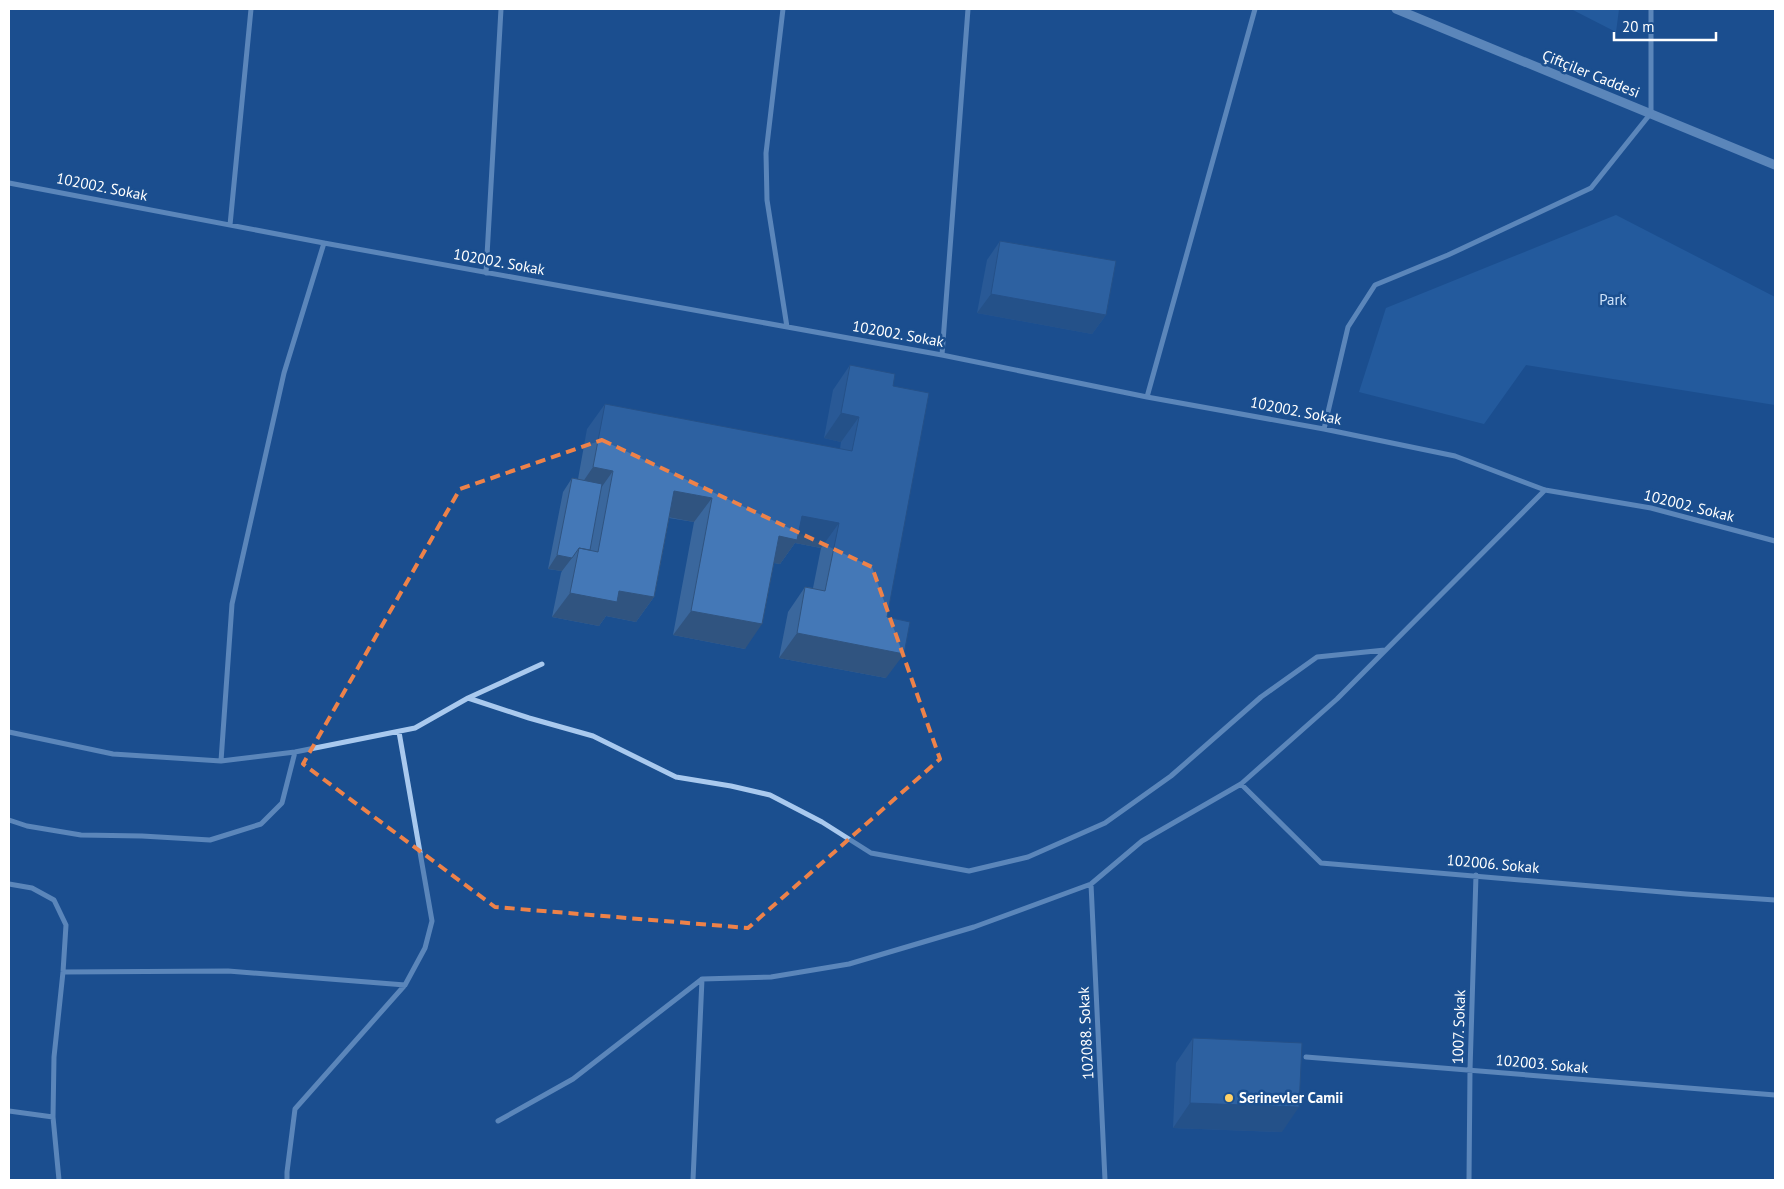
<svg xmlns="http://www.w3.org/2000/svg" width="1784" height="1189" font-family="'PT Sans',sans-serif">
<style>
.green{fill:#2e69ad}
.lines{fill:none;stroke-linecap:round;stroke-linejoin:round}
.minor{stroke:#a9c9ee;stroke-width:5}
.tertiary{stroke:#a9c9ee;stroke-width:9}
.wall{fill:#3a679d}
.shaded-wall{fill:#305480}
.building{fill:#4478b7;stroke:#305480}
.marked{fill:none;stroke:#ee8249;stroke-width:4;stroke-dasharray:10 6;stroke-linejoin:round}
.poi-dot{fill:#ffd166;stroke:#1b4f8f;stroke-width:2}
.labels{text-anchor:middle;stroke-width:5;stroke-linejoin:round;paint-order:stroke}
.street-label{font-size:15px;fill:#fff;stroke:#1b4f8f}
.park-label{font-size:15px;fill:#cfe3fa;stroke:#1b4f8f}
.poi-label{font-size:15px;font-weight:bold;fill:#fff;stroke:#1b4f8f;text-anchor:start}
</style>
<rect width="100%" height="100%" fill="#1b4f8f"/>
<path class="green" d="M1571,9H1619L1616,32Z
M1616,215L1775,297V405L1526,365L1484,424L1359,392L1386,308Z"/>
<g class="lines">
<path class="minor" d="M783,9L766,153L767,200L787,327
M9,183L324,243L942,355L1147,397L1324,429L1455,456L1545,490L1651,508L1775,541
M230,225L251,9
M486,273L501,9
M942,355L968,9
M1147,397L1255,9
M1324,429L1348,327L1375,285L1448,255L1591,188L1651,113V9
M468,698L529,718L593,736L676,777L731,786L770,795L822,822L871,853L969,871L1028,857L1105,823L1171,776L1261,697L1317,657L1385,650
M9,732L113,754L221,761L295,752L415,728L468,698L542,664
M221,761L232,604L284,373L324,243
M1241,784L1321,863L1686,894L1775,900
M9,820L27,826L81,835L142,836L210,840L261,824L282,803L295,752
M9,884L32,888L54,900L66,925L63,972L54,1057L53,1117L59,1180
M1091,884L1105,1180
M63,972L228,971L405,985
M1306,1057L1775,1095
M9,1111L53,1117
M498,1121L573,1079L702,979L771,977L849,964L974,927L1091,884L1142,841L1241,784L1337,699L1545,490
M287,1180V1172L295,1109L405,985L425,948L432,921L399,732
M693,1180L702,979
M1469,1180L1470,1070L1476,875"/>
<path class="tertiary" d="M1396,9L1775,165"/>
</g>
<path class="wall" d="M1000,241L1106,315L1092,334L977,313L987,260Z
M850,365L893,386L887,617L886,678L779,658L788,612L805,587L813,588L821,548L795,543L780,564L774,563L745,649L673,635L694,522L669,518L654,597L636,622L606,616L599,626L552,617L561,573L562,571L548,569L563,492L572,478L578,479L587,429L605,404L840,449L841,442L824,438L833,390Z
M1193,1038L1282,1132L1173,1128L1176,1063Z"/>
<path class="shaded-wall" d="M991,294L1106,315L1092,334L977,313Z
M841,413L859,417L841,442L824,438Z
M593,467L613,471L596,495L576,492Z
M674,491L712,498L694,522L657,515Z
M802,516L839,523L821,548L795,543L780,564L762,561L779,536Z
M557,555L572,558L562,571L548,569Z
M619,591L654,597L636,622L606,616L599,626L552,617L570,593Z
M691,611L762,624L745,649L673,635Z
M797,633L904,654L886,678L779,658Z
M1190,1103L1299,1107L1282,1132L1173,1128Z"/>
<path class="building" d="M1000,241L1116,261L1106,315L991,294Z
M850,365L895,374L893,386L929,393L887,617L910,622L904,654L797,633L805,587L825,591L839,523L802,516L797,540L779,536L762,624L691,611L712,498L674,491L654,597L619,591L617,602L570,593L579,548L598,552L613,471L593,467L605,404L852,451L859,417L841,413Z
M572,478L602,484L590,550L579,548L572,558L557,555Z
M1193,1038L1302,1043L1299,1107L1190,1103Z"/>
<path d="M0 0H1784V1189H0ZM602,440L872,567L940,759L748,928L495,907L303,764L460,489Z" fill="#1b4f8f" fill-opacity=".55" fill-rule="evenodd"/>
<path class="marked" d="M602,440L872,567L940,759L748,928L495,907L303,764L460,489Z"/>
<circle class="poi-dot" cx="1229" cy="1098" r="5"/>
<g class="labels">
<g class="street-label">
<text transform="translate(1591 74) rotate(22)" y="5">Çiftçiler Caddesi</text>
<text transform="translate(102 187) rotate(11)" y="5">102002. Sokak</text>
<text transform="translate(499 262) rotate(10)" y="5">102002. Sokak</text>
<text transform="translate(898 334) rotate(10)" y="5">102002. Sokak</text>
<text transform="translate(1296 411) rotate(11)" y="5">102002. Sokak</text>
<text transform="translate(1689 506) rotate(14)" y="5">102002. Sokak</text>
<text transform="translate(1493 864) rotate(5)" y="5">102006. Sokak</text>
<text transform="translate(1459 1027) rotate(-88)" y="5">1007. Sokak</text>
<text transform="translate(1086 1033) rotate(-93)" y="5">102088. Sokak</text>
<text transform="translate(1542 1064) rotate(5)" y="5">102003. Sokak</text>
</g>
<g class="park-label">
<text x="1613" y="305">Park</text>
</g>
<g class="poi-label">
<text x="1239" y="1103">Serinevler Camii</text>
</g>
</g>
<rect width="1784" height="1189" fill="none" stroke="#ffffff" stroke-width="20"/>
<path d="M1614 32v8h102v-8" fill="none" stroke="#ffffff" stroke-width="2.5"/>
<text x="1622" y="32" font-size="15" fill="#ffffff" stroke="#1b4f8f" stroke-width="4" paint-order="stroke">20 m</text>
</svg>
